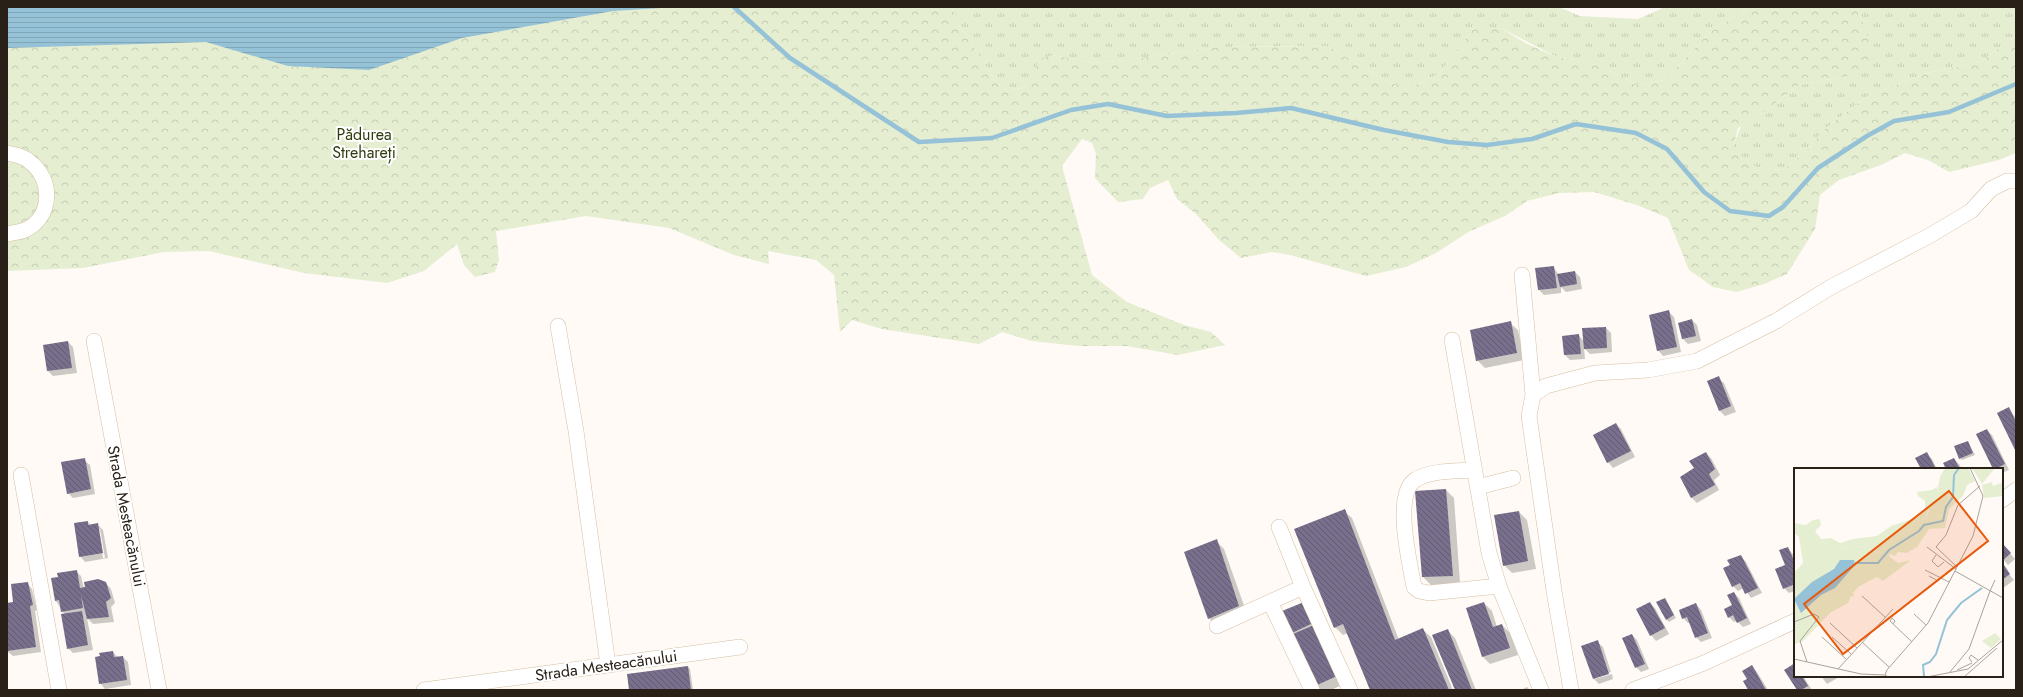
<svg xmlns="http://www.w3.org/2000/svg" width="2023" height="697" font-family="Jost,sans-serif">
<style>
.grass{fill:url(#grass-tufts)}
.forest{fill:url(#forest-crowns)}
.water{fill:url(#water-rules)}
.shadow{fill:#0003;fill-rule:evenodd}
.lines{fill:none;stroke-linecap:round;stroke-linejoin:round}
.stream{stroke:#95c2d7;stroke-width:4.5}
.building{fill:url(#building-back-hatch)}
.minor-casing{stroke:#d4bfa3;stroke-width:16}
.minor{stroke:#fff;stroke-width:15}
.labels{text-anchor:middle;stroke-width:4;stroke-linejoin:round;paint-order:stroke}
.park-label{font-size:16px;fill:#303b0d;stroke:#fff}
.street-label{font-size:16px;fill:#292117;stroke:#fff}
.inset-river{fill:none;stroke:#95c2d7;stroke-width:2}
.inset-road{fill:none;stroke:#a9a39c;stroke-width:1}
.view{fill:#e8590c;fill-opacity:0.15;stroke:#e8590c;stroke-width:2}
.inset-edge{fill:none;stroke:#292117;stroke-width:2}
</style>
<defs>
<pattern id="grass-tufts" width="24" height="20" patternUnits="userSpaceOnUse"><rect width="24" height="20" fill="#e5eed1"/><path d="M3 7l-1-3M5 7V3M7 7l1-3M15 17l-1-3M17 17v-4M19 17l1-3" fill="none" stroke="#c4ccb3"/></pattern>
<pattern id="forest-crowns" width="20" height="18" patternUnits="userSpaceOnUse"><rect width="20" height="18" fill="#e5eed1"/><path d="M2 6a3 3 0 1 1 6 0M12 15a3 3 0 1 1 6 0" fill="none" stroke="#c4ccb3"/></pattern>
<pattern id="water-rules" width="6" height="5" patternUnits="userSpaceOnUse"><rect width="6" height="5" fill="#95c2d7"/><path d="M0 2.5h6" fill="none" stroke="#80a6b8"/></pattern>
<pattern id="building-back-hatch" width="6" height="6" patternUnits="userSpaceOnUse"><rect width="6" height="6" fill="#786f8c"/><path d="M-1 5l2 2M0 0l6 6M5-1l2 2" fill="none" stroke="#625b71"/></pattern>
</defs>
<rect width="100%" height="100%" fill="#fffaf5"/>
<path class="grass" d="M952,7H1559L1580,16L1638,19L1665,7H1749L1709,33L1665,80L1637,85L1601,66L1557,57L1501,28H1474L1439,74L1411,87L1389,83L1328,46L1218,47L1127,60L1093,63L1053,55L1031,78L1025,87L1016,89L998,84L961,29Z
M1856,7H2016V36L1980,62L1927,73L1867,96L1825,129L1807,150L1783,170L1756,167L1732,149L1741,126L1772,106L1799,85L1847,76L1866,29Z"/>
<path class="forest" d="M7,7H952L961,29L998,84L1016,89L1025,87L1040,59L1053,55L1093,63L1127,60L1218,47L1328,46L1389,83L1411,87L1439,74L1474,28H1501L1525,43L1557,57L1601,66L1637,85L1665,80L1709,33L1749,7H1856L1866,29L1874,62L1847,76L1799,85L1772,106L1738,128L1733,149L1756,167L1783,170L1807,150L1825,129L1867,96L1927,73L1980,62L2016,36V153L1999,160L1949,172L1928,160L1905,153L1881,165L1839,180L1820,195L1815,229L1787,274L1764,284L1736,292L1713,287L1689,270L1668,218L1637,205L1594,192L1559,193L1527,201L1505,216L1470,231L1436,253L1406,267L1366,276L1290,255L1272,252L1241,258L1219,240L1196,214L1177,199L1168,180L1150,188L1143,199L1118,202L1095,178L1096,154L1092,143L1082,139L1062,166L1092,275L1127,302L1184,325L1211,332L1225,345L1178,355L1127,346H1078L1032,341L1002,332L979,344L882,329L852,320L840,332L834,275L816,260L768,251L769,264L734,255L669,228L586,216L496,231L499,260L495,272L475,277L464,265L457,244L424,271L387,283L304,273L209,251L164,252L83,268L7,271Z"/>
<path class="water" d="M7,7H678L613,11L462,38L369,70L288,66L206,42L7,48Z"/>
<path class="shadow" d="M1553,267L1559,275L1575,272L1580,277L1582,289L1566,292L1561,287V293L1544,295L1539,290Z
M1668,311L1674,317L1681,352L1663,356L1658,350Z
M1692,320L1697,325L1701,341L1688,344L1683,339Z
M1510,323L1518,330L1524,360L1485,368L1477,360Z
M1606,328L1611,333L1612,352L1590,354L1584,348L1585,359L1570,360L1565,355L1578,335L1584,341Z
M68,342L73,347L77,373L53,376L48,371L44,345Z
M1718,378L1724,383L1736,412L1725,416L1720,411L1708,382Z
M2008,408L2016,418V449Z
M1616,424L1621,429L1635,457L1613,468L1608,462L1594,435Z
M1987,430L1992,435L2009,470L2002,473V469H1994Z
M1968,442L1975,455L1962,460L1960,458Z
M1706,453L1711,458L1720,475L1714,480L1719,490L1697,503L1692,498L1682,477L1695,468Z
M1926,453L1932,459L1937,469H1922Z
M1954,459L1959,464L1962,469H1947Z
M84,460L90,465L95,494L73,498L68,493Z
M1446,490L1454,498L1460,583L1431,585L1423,577L1417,491Z
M1344,511L1352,518L1399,640L1423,630L1431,637L1453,690H1371L1348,633L1343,635L1335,627Z
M1519,512L1527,520L1536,569L1512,573L1504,565Z
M88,522L91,525H98L103,530L108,558L85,562L80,556ZM98,529H100L105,558H103Z
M1216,541L1224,549L1247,614L1216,626L1209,618Z
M2002,544L2015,559L2008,565L2002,558Z
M1788,548L1795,557V591L1789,593L1784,588Z
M1741,556L1746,562L1762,593L1751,598L1744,588L1738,591L1733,586L1731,565Z
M2003,567L2014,580L2002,589V568Z
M76,571L81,576L84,589L106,583L111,589L115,603L111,607L114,622L93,624L87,618L93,650L73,653L68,648L65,615L56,601L59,578Z
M27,583L32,589L37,610L35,611L41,652L13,656L7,651V604L14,603Z
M1734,593L1739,598L1751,624L1743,627L1737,621L1734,622L1729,617L1734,606Z
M1665,599L1676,618L1669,622L1666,619Z
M1304,603L1344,684L1331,690H1321L1316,685L1293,632Z
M1484,603L1492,611L1497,627L1502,625L1510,633L1518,655L1490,664L1482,656Z
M1650,603L1655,608L1669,634L1656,641L1651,635Z
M1696,604L1701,610L1712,638L1701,642L1696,637L1690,623H1688L1683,618Z
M1447,630L1455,638L1476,690H1456Z
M1632,635L1637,640L1649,669L1641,672L1636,667Z
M1597,642L1603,647L1611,672L1595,677V679L1612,674L1613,679L1599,684L1594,679Z
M113,652L118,658L123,657L128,662L131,685L105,689L100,683Z
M1795,665V676H1803L1812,690H1798L1786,670Z
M1752,666L1757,672L1768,690H1749Z
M688,667L690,669L693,690H630Z
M1821,676H1841L1827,684Z
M1527,687L1530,690H1521Z"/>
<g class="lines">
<path class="stream" d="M734,7L790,58L919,142L992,138L1071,110L1108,104L1167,116L1236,113L1291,108L1384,130L1448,142L1487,145L1532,139L1576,124L1636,133L1667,149L1704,192L1730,211L1769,216L1783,207L1818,168L1867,136L1894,121L1949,112L2016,84"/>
</g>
<path class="building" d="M1554,266L1557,288L1538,290L1535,268Z
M1575,271L1577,284L1560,287L1557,274Z
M1669,310L1677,347L1657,351L1649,315Z
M1692,319L1696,336L1682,339L1678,323Z
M1511,321L1517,353L1476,361L1470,330Z
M1606,327L1607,348L1584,349L1582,328Z
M1579,334L1581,354L1564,355L1562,336Z
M68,341L72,368L47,371L43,345Z
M1719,376L1731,406L1719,411L1707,381Z
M2009,407L2016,422V452L1997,413Z
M1616,423L1631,451L1607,463L1593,435Z
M1987,429L2005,464L1995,469H1993L1976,434Z
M1968,441L1973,453L1959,459L1954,446Z
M1706,452L1715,469L1709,474L1715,485L1691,498L1680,477L1694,468L1689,461Z
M1927,452L1936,469H1921L1915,458Z
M85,458L91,489L67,494L61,462Z
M1954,458L1960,469H1946L1943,463Z
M1446,489L1453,576L1422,577L1415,491Z
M1345,509L1395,640L1423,628L1449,690H1370L1343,624L1334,628L1294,529Z
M1519,511L1528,561L1503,566L1494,515Z
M88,521V525L98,523L103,553L79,557L74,523Z
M1217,539L1239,606L1208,619L1184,552Z
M2002,543L2011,553L2002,561Z
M1788,547L1795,563V584L1783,589L1775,569L1785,565L1779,550Z
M1741,555L1758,588L1745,594L1740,583L1732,587L1723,568L1730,565L1727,560Z
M2004,565L2010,574L2002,580V567Z
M77,570L80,588L85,587L84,582L98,579L106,582L111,598L106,602L109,617L87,619L81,595L83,608L61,612L59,600L55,601L51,578L58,577L57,573Z
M28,582L33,605L30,606L36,647L7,651V603L13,602L11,584Z
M1734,592L1747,618L1737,623L1733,615L1728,618L1724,609L1732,605L1727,595Z
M1665,598L1674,615L1666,620L1656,602Z
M1304,602L1313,623L1292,633L1282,611Z
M1484,602L1493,627L1502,624L1510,648L1482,657L1466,608Z
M1650,602L1665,628L1650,636L1636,609Z
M1696,603L1708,633L1695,638L1687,617L1682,619L1679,610Z
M82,611L88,645L67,649L61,614Z
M1314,625L1337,676L1315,686L1293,634Z
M1448,629L1472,690H1455L1432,635Z
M1632,634L1645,664L1635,668L1622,638Z
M1598,640L1609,674L1593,679L1581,646Z
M113,651L114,657L123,656L127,680L99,684L95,657L100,656L99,653Z
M1795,663V676H1802L1808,686L1801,690H1797L1784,670Z
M1752,665L1766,690H1748L1743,681L1747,679L1742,671Z
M688,666L691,690H629L627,674Z"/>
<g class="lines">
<defs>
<path id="minor" d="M7,153C15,155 24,156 30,162C53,179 53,217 25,230C20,232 13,233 7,234
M1522,275L1533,395
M558,326L576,431L608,665
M1452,340L1489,553L1499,586L1541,690
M94,341L159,690
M1475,470C1457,471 1430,470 1415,480C1393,495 1410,564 1414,587L1419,591L1429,593L1499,586
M21,475L59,690
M1478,487L1513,478
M2002,500L2016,490
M1279,527L1303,587L1350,690
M1270,602L1312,690
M1217,626L1303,587
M424,690L740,647
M1571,690L1554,591L1529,416L1533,395L1546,386L1595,373L1648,370L1697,361L1776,321L1831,287L1929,236L1971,211L1991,189L2007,181H2016
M1633,690L1704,663L1795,621"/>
</defs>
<use href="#minor" class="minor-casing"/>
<use href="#minor" class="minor"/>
</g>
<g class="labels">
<g class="park-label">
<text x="364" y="140">Pădurea<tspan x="364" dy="18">Strehareți</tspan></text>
</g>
<g class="street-label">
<text transform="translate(127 516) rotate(79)" y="6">Strada Mesteacănului</text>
<text transform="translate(606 665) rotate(-8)" y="6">Strada Mesteacănului</text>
</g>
</g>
<g transform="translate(1794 468)">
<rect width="209" height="209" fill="#fffaf5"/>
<path d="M178,0H201L188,16ZM143,19V24L154,21L156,24L147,49L142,48L146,38L134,43L132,51L119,54L116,63L108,65L89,81L86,86L69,78L47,80L46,75L59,71L83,68L97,58L124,49L131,42V33L124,28L123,24L138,22ZM201,165L207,171L197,180L188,173Z" fill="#e5eed1"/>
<path d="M151,0H174L181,13L173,17L169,28L155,41L151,60L135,61L123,79L113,85L104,84L101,88L95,86L96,89L104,95L117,92L89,113L83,109L64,119L59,125L60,129L57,128L54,135L36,145L8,174L0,176V105L9,95L5,69L0,65V55L12,57L19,52L26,51L27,57L21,63L27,71L37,70L46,75L47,80L69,78L86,86L89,81L108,65L116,63L119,54L132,51L139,33L148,36L142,48L147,49L149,39L156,27L154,21L143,24L146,9Z" fill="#e5eed1"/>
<path d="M198,14L199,18L207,15L209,17V28L190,30L188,17Z" fill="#e5eed1"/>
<path d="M46,92H60L61,97L41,120L27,127L7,145L0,131L18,114L40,101Z" fill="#95c2d7"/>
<path class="inset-river" d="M61,95H84L95,82L125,63L130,57L149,53L152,39L159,29L160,7L165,0M130,208L129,197L136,194L142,186L153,152L167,135L188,120"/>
<path class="inset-road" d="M133,79L162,101M142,87L138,93L144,99L150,94M163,99L142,79L152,67L164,37L186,18M131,102L155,114M161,103L209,130M135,108L144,113L146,110M196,123L201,112M68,128L91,149M120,146L132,157M0,154L20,146L25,149L6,173L13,194M36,155L63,180M99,156L101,153L98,150L96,153L118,174M28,169L52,191M38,169L57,186M68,174L95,199M0,191L67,206L91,207M178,194L175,190L177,187L184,192M44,201L99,141M163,202L178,195M156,204L175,181L196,123M94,209L91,207L93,202L134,155L179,68L189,28L176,0M133,209L174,201L209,172M170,209L203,180"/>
<path class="view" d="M155,23L194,73L49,186L10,136Z"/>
<rect width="209" height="209" class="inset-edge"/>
</g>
<rect width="2023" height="697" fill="none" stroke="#292117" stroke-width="16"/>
</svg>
